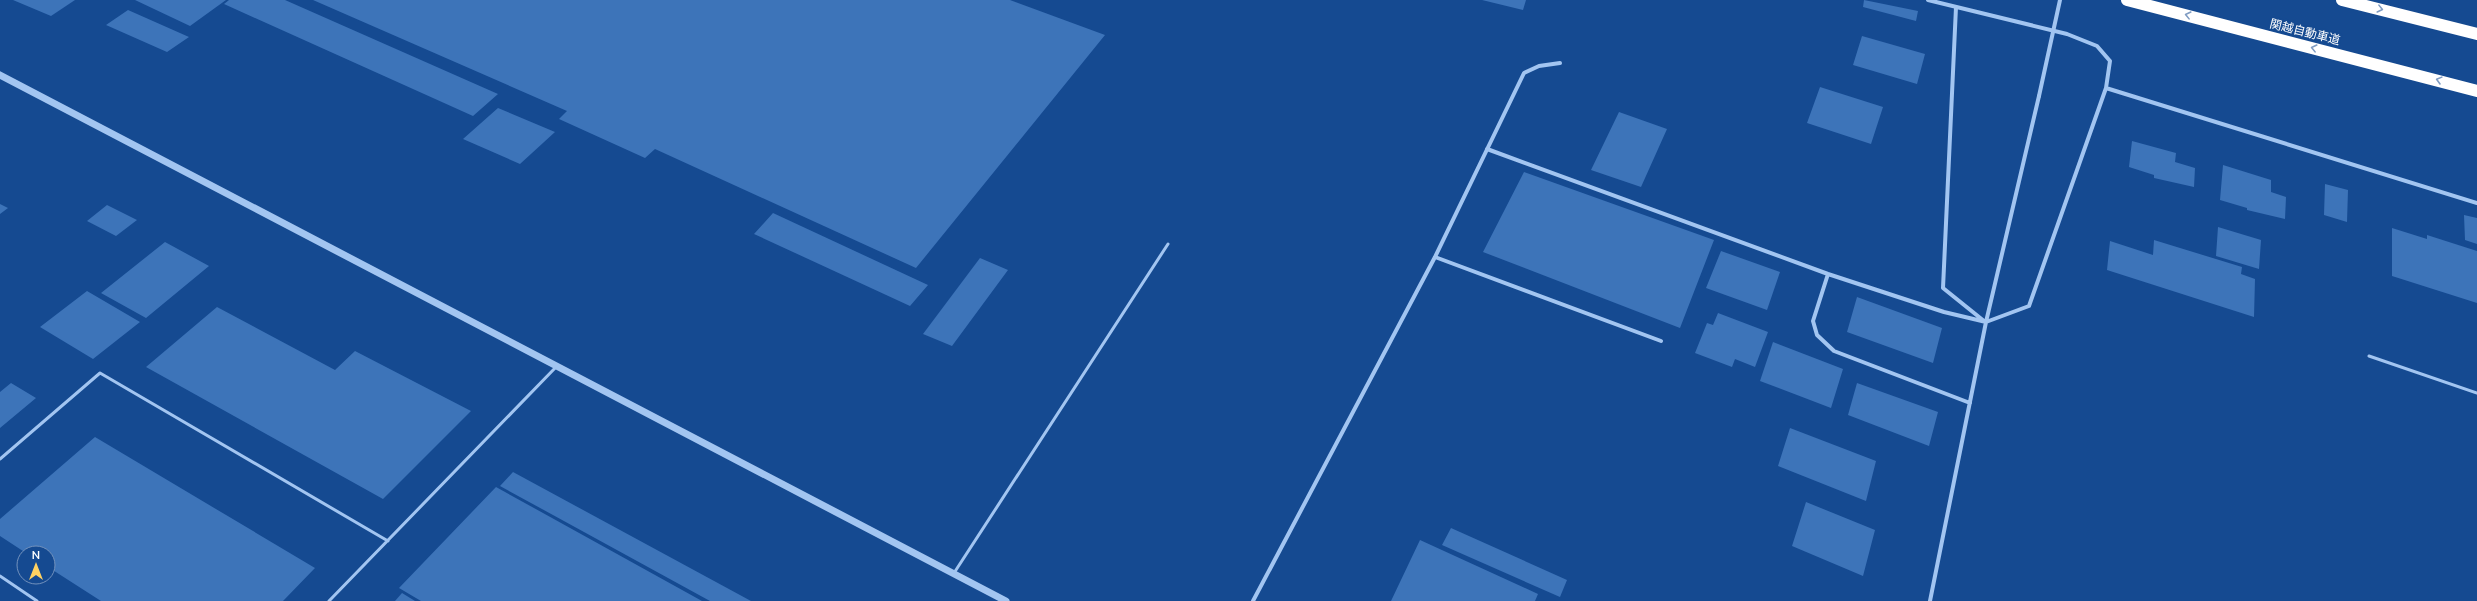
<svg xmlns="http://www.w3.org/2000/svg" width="2477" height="601" font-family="Mulish,'Noto Sans JP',sans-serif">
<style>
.building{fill:#3d74b9}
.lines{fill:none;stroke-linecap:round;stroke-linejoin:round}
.service{stroke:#a2c5f1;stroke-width:3}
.minor{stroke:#a2c5f1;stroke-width:4}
.tertiary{stroke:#a2c5f1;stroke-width:7}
.motorway{stroke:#fff;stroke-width:12}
.minor-bridge{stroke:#a2c5f1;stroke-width:4}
.oneway{stroke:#7e9bc2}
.labels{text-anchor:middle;stroke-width:4;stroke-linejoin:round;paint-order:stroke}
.street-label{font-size:12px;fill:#fff;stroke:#154a91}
</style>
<rect width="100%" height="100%" fill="#154a91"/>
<path class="building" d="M13,0H75L51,16Z
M135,0H226L190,26Z
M229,0H285L498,94L473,116L224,4Z
M313,0H1010L1105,35L916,268L655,149L645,158L559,119L567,111Z
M1482,0H1526L1523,10Z
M1864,0L1918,11L1916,21L1863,7Z
M128,10L189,37L167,52L106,25Z
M1862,36L1925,54L1917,84L1853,65Z
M1820,87L1883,107L1871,144L1807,123Z
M498,108L555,132L520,164L463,139Z
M1619,112L1667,129L1641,187L1591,170Z
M2132,141L2176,153L2175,162L2195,168L2194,187L2154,178V175L2129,167Z
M2223,165L2271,180V192L2286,197L2285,219L2247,210V208L2220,200Z
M1524,172L1714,240L1680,328L1483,252Z
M2325,184L2348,190L2347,222L2324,215Z
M0,204L8,208L0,214Z
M107,205L137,220L116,236L87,221Z
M773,213L928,285L910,306L754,234Z
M2464,215L2477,218V244L2465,240Z
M2218,227L2261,240L2259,269L2216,256Z
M2392,228L2427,239V235L2477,251V303L2392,276Z
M2154,240L2242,267L2241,274L2255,279L2254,317L2107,270L2110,241L2153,255Z
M165,242L209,266L146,318L101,293Z
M1721,251L1780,272L1767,310L1706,288Z
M980,258L1008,270L952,346L923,334Z
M87,291L140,322L93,359L40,327Z
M1857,297L1942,328L1933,363L1847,332Z
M217,307L335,370L355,351L471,411L383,499L146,367Z
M1718,313L1768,332L1755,367L1735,359L1732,367L1695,353L1707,323L1713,325Z
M1773,342L1843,369L1831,408L1760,381Z
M11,383L36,398L0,428V392Z
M1857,383L1938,412L1929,446L1848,415Z
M1790,428L1876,461L1866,501L1778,466Z
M95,437L315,568L283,601H101L48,567V553H26L0,536V519Z
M513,472L751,601H710L500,486Z
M496,487L702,601H421L399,588Z
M1806,502L1875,530L1863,576L1792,546Z
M1451,528L1567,580L1560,597L1442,545Z
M1420,540L1538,594L1535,601H1391Z
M402,593L415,601H395Z"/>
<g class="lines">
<path class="service" d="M2369,356L2477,393
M0,459L100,373L388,541
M954,573L1168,244
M0,576L37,601
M329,601L557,366"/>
<path class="minor" d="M1956,7L1943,288L1984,321
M2106,88L2477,203
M1487,149L1828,274L1944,312L1986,322L2029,306L2106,88L2110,61L2097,46L2067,34L1928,0
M1435,257L1661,341
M1828,274L1813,321L1817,335L1834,351L1970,403
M1253,601L1435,257L1524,73L1539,66L1560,63
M1930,601L1986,322L2039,96"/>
<path class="tertiary" d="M0,75L1006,601"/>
<path class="motorway" d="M2127,0L2477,91
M2342,0L2477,34"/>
<path class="minor-bridge" d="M2039,96L2060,0"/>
</g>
<defs><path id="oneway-chevron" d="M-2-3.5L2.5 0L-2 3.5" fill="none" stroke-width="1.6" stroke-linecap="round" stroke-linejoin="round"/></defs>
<g class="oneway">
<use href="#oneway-chevron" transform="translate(2380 9) rotate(14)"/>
<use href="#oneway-chevron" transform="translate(2188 15) rotate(-166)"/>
<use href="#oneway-chevron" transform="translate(2314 48) rotate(-166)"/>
<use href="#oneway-chevron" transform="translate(2439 80) rotate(-165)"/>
</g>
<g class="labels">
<g class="street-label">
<text transform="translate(2305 32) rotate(14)" y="4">関越自動車道</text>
</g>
</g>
<g transform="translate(36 565)"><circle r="19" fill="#154a91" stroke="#7392bd"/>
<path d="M0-3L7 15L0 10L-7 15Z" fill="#ffd262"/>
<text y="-6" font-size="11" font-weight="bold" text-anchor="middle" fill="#ffffff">N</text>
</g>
</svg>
